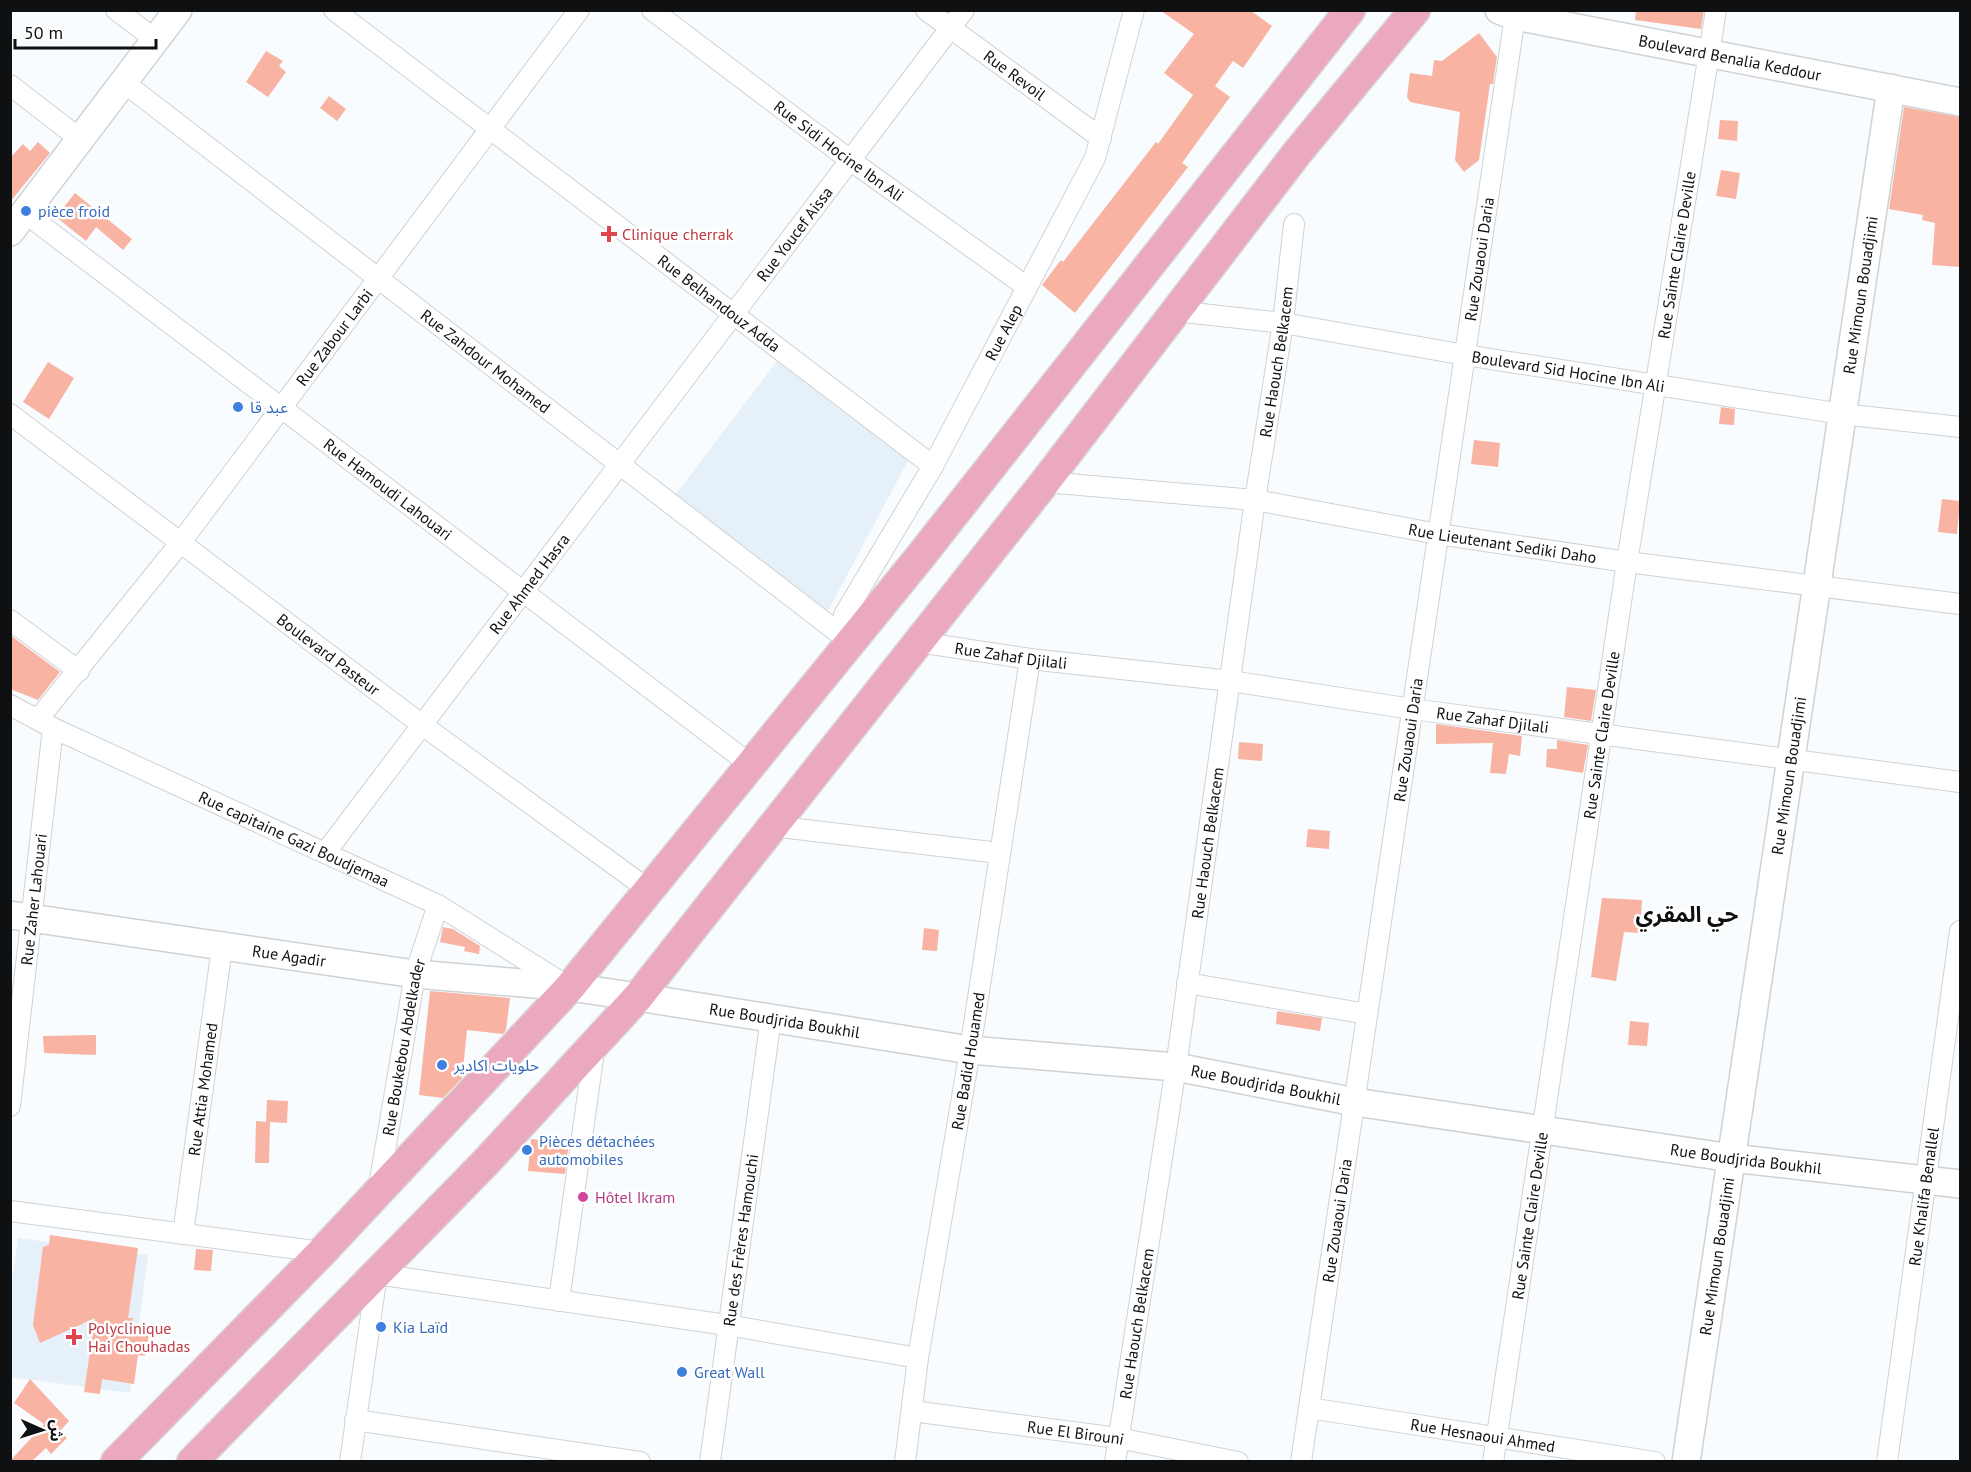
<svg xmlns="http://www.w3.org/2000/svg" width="1971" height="1472" font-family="'PT Sans','Noto Sans Arabic',sans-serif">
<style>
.built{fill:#e6f0f9}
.building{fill:#f8b3a3}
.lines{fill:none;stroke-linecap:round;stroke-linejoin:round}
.street-casing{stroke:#ced2d5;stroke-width:22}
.secondary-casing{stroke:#ced2d5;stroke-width:30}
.primary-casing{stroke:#d9d9d9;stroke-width:33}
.street{stroke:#fff;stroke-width:20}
.secondary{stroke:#fff;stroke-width:27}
.primary{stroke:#eaa9be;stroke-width:30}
.shop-dot{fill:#3f7fe0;stroke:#fff;stroke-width:2}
.health-dot{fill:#e0444e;stroke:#fff;stroke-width:2}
.hotel-dot{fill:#d1479c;stroke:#fff;stroke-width:2}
.labels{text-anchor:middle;stroke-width:5;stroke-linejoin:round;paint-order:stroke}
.street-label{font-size:16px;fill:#0f1011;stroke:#fff}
.shop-label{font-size:16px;fill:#366cbe;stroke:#fff;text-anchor:start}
.health-label{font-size:16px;fill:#be3a42;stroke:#fff;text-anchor:start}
.hotel-label{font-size:16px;fill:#b23c85;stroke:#fff;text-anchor:start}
.district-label{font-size:22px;font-weight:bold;fill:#0f1011;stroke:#fff}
</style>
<rect width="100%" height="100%" fill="#f9fcfe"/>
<path class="built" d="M777,361L911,455L828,611L673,498Z
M18,1238L148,1255L130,1393L11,1377L10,1297Z"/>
<path class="building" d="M1160,10H1250L1272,26L1243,68L1233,61L1215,86L1230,97L1182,163L1188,167L1075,313L1042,285L1061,260L1063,262L1156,142L1158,144L1193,95L1164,73L1194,34Z
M1636,10H1704L1701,29L1635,20Z
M1479,33L1497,57L1493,84H1490L1479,160L1464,172L1455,160L1460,112L1410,102L1407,97L1410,73L1432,76L1434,60L1442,61Z
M266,51L283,61L279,66L286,72L268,97L246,82Z
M329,96L346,109L337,121L320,108Z
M1904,107L1960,117V267L1932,265L1935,223L1922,220L1923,215L1889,209Z
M1720,120L1738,121L1737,141L1718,139Z
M38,142L50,153L10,202V158L23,144L30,151Z
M1721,170L1740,173L1736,199L1716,196Z
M75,193L132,239L123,250L96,227L86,241L56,217Z
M48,362L74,378L49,419L23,402Z
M1721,407L1735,409L1734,425L1719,424Z
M1474,440L1500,443L1498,467L1471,464Z
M1942,499L1960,501L1957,534L1938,532Z
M10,635L60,672L38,700L10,689Z
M1567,687L1596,690L1591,721L1564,717Z
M1436,724L1522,736L1520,756L1509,754L1506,774L1490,773L1493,743L1436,744Z
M1557,740L1588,745L1583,773L1546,767L1547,749H1557Z
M1239,742L1263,744L1262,761L1238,759Z
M1308,829L1330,831L1329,849L1306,847Z
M1602,898L1642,900L1640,933L1624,932L1616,981L1591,977Z
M443,927L453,929L480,946L479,954L464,951L465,947L440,942Z
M924,928L939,930L937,951L922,950Z
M430,991L510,998L506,1030L503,1034L467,1030L462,1078L443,1098L419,1095Z
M1277,1011L1322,1018L1320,1031L1276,1024Z
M1630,1021L1649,1023L1647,1046L1628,1045Z
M96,1035V1055L44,1053L43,1036Z
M267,1100L288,1101L287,1123L270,1122L269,1163H255L256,1121L266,1122Z
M531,1139L569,1142L565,1174L528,1171Z
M50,1235L138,1248L128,1318H133L131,1332L149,1335L145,1356L138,1355L134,1384L102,1379L100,1394L84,1392L95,1318L40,1343L33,1325L43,1247L49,1245Z
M196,1249L213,1250L211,1271L194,1270Z
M30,1379L69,1421L60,1431L67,1438L51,1454L46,1448L32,1461H10L44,1424L14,1403Z"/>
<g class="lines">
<defs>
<g id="street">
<path d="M116,10L156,40"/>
<path id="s1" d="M334,10L933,466"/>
<path id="s2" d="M652,10L850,160L1027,287"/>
<path id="s3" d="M926,10L1101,138"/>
<path id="s4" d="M122,81L849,641"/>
<path d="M10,85L80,139"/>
<path id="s5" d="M25,213L751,765"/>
<path id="s6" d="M1175,311L1283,323L1465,355L1842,414L1960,427"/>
<path id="s7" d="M10,414L421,724L649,890"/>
<path id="s8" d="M1045,482L1255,500L1438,534L1627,562L1960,604"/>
<path d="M10,620L79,671"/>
<path id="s9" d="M849,641L844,615L933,466L1095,158L1134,10"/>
<path id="s10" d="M918,642L1030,659L1231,681L1412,709L1960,782"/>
<path id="s11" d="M10,705L53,728L438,905L567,986"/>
<path id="s12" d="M39,718L181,542L579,10"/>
<path d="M772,826L999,853"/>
<path id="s13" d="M325,853L964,10"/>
<path d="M1187,983L1367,1014"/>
<path id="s14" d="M10,1106L53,728"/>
<path id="s15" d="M378,1192L415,974L438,905"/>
<path d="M10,1211L322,1252"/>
<path id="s16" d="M183,1234L222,947"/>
<path d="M559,1301L595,1044"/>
<path id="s17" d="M1309,1408L1655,1462"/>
<path id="s18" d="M912,1411L1118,1438L1238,1462"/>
<path d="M355,1420L640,1462"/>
<path d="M350,1462L377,1274L727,1325L918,1358"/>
<path id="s19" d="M710,1462L771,1018"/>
<path id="s20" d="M905,1462L918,1358L970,1050L1030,659"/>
<path id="s21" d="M1115,1462L1176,1067L1255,500L1283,323L1294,224"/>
<path id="s22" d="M1301,1462L1515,16"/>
<path id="s23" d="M1493,1462L1627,562L1716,10"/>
<path id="s24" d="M1887,1462L1960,931"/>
</g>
<g id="secondary">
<path id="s25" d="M1499,10L1515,16L1960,102"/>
<path d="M10,232L178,10"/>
<path id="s26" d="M10,915L415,974L570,987L638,997L970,1050L1176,1067L1355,1102L1543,1130L1732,1158L1960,1184"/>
<path id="s27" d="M1686,1462L1891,88"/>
</g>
<path id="primary" d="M116,1462L322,1252L570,987L920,557L1350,10
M192,1462L485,1163L638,997L1045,482L1297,153L1415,10"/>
</defs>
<use href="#street" class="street-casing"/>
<use href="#secondary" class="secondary-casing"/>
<use href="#primary" class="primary-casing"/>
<use href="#street" class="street"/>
<use href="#secondary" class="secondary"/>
<use href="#primary" class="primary"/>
</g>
<g class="shop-dot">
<circle cx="26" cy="211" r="6"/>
<circle cx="238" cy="407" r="6"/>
<circle cx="442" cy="1065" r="6"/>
<circle cx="527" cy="1150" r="6"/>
<circle cx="381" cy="1327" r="6"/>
<circle cx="682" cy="1372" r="6"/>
</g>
<g class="health-dot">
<path d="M606 225h6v6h6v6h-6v6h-6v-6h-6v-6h6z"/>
<path d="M71 1328h6v6h6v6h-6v6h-6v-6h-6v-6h6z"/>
</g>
<circle class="hotel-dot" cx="583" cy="1197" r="6"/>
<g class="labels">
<g class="street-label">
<text dy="6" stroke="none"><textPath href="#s25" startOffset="236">Boulevard Benalia Keddour</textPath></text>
<text dy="6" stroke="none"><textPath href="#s3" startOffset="110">Rue Revoil</textPath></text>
<text dy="6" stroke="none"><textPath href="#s2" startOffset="234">Rue Sidi Hocine Ibn Ali</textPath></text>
<text dy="6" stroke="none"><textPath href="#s13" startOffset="777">Rue Youcef Aissa</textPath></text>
<text dy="6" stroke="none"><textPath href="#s23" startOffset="1221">Rue Sainte Claire Deville</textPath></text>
<text dy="6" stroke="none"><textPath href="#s22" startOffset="1216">Rue Zouaoui Daria</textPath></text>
<text dy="6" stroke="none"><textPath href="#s27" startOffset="1180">Rue Mimoun Bouadjimi</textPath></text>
<text dy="6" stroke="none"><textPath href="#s1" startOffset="484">Rue Belhandouz Adda</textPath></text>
<text dy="6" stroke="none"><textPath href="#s9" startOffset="351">Rue Alep</textPath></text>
<text dy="6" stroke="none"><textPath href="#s12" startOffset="482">Rue Zabour Larbi</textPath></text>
<text dy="6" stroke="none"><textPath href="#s21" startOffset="1112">Rue Haouch Belkacem</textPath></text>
<text dy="6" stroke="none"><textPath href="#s4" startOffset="459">Rue Zahdour Mohamed</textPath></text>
<text dy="6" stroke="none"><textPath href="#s6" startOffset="398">Boulevard Sid Hocine Ibn Ali</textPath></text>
<text dy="6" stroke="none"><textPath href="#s5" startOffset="456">Rue Hamoudi Lahouari</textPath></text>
<text dy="6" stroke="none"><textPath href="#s8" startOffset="462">Rue Lieutenant Sediki Daho</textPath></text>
<text dy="6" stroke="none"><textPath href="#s13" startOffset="338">Rue Ahmed Hasra</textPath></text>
<text dy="6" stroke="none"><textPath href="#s7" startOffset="399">Boulevard Pasteur</textPath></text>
<text dy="6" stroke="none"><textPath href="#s10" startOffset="94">Rue Zahaf Djilali</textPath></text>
<text dy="6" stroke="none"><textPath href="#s10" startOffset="580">Rue Zahaf Djilali</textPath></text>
<text dy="6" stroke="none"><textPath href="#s23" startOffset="735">Rue Sainte Claire Deville</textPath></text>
<text dy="6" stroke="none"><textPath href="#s22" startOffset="730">Rue Zouaoui Daria</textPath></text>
<text dy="6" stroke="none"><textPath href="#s27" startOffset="694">Rue Mimoun Bouadjimi</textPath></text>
<text dy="6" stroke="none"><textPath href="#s11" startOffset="314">Rue capitaine Gazi Boudjemaa</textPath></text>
<text dy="6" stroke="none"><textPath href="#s21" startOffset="626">Rue Haouch Belkacem</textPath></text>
<text dy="6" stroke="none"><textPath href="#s14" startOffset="208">Rue Zaher Lahouari</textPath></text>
<text dy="6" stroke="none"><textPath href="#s26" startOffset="282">Rue Agadir</textPath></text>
<text dy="6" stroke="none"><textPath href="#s26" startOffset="782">Rue Boudjrida Boukhil</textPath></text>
<text dy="6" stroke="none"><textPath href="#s15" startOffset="147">Rue Boukebou Abdelkader</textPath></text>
<text dy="6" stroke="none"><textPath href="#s20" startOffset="406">Rue Badid Houamed</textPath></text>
<text dy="6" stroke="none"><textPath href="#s26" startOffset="1268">Rue Boudjrida Boukhil</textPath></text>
<text dy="6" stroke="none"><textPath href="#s16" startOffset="146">Rue Attia Mohamed</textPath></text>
<text dy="6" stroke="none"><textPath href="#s26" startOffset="1754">Rue Boudjrida Boukhil</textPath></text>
<text dy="6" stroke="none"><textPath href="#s24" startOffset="268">Rue Khalifa Benallel</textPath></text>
<text dy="6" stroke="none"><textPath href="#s23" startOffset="249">Rue Sainte Claire Deville</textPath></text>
<text dy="6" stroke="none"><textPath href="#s22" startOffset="244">Rue Zouaoui Daria</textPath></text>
<text dy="6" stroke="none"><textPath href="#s19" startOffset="224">Rue des Frères Hamouchi</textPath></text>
<text dy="6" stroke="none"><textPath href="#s27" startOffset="208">Rue Mimoun Bouadjimi</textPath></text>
<text dy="6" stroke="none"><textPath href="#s21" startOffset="140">Rue Haouch Belkacem</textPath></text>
<text dy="6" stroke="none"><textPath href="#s18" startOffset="165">Rue El Birouni</textPath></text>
<text dy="6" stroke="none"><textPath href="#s17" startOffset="176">Rue Hesnaoui Ahmed</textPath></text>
</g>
<g class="shop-label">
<text x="38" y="217">pièce froid</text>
<text x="250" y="413">عبد قا</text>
<text x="454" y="1071">حلويات اكادير</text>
<text x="539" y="1147">Pièces détachées<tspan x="539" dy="18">automobiles</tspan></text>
<text x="393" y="1333">Kia Laïd</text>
<text x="694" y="1378">Great Wall</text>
</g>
<g class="health-label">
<text x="622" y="240">Clinique cherrak</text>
<text x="88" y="1334">Polyclinique<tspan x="88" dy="18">Hai Chouhadas</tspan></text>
</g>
<g class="hotel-label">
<text x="595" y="1203">Hôtel Ikram</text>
</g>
<g class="district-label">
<text x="1687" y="922">حي المقري</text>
</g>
</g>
<rect width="1971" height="1472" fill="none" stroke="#0f1011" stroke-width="24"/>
<g transform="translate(42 1430) rotate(93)" stroke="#ffffff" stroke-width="4.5" paint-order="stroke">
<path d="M0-4.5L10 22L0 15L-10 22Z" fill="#0f1011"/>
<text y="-9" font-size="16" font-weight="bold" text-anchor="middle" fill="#0f1011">ش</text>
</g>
<path d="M15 39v9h141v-9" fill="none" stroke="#0f1011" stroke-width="3"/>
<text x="24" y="39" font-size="18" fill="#0f1011" stroke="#ffffff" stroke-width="4.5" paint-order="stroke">50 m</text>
</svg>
